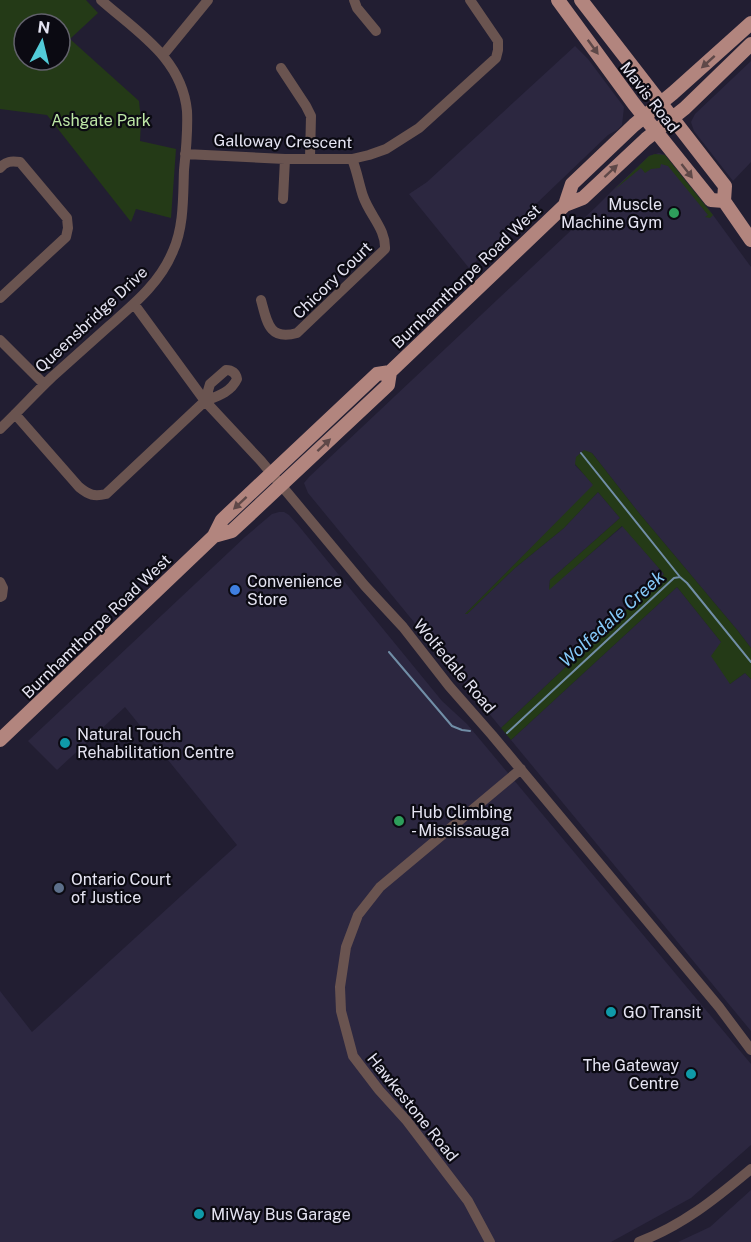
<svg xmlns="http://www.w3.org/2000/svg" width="751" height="1242" font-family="'Public Sans',sans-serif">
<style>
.built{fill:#2c2740}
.green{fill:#243a17;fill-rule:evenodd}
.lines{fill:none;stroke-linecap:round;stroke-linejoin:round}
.stream{stroke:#718ea7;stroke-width:2}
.minor{stroke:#6a5450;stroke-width:10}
.major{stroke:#b2857e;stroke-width:14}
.oneway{fill:#5e4848}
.leisure-dot{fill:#2e9e5b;stroke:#0b0a12;stroke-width:2}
.shop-dot{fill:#3f7fe0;stroke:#0b0a12;stroke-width:2}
.culture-dot{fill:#0f9aa8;stroke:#0b0a12;stroke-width:2}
.service-dot{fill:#5c6f8a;stroke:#0b0a12;stroke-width:2}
.labels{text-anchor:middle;stroke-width:4.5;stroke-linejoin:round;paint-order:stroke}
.street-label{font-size:16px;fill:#e5e4f2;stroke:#0b0a12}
.park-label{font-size:16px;fill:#bde7a6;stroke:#0b0a12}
.poi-label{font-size:16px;fill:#e5e4f2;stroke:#0b0a12;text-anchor:start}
.water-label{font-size:18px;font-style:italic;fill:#86cafa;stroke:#0b0a12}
</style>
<rect width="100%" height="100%" fill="#221e32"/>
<path class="built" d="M575,46L588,59L624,107L622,125L617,130L608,135L469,268L409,194L427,182Z
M751,61V162L733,181L694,131L691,122L695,114Z
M659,153L665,155L713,215L751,267V648L738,631L639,513L592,453L584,451L575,465L594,485L465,614H467L515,568L564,528L598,492L620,518L550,580L549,589L623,526L664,574L501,728L308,493L304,483L309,477L598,205L617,186L649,156Z
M279,512H284L289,515L298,525L442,701L467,724L751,1064V1145L691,1198L611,1242H0V991L32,1032L237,845L125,707L57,770L28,741L245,537L272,514Z
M677,587L721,642L730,684L745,673L751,679V1031L511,740Z
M751,1190V1242H678L710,1227Z"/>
<path class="green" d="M0,0H86L98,13L70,39L139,101L141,120L140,141L176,149L171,218L136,209L131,222L47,115L0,109ZM24,24H60V60H24Z
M655,154L665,155L713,215L710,218L705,217L708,215L668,166L661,164L660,168L651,169L645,173L641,168L614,190L649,156Z
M584,450L592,453L639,513L738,631L751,648V679L745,673L730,684L711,656L721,642L677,587L511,740L501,728L664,574L622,526L549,590L550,580L620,518L598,492L564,528L515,568L467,614H465L593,485L575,464L576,457Z"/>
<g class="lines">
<path class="stream" d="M581,453L680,577
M389,652L452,726L462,730L470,731
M507,733L674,578L680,577L687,583L751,662"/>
<path class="minor" d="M354,0L357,8L376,31
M163,55L208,0
M281,68L306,106L311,116L310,158
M185,154L285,159H352L369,155L386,149L419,128L496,58L498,50V41L470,0
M0,168C6,161 11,161 20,162L67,218L68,228L66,237L0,298
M283,199L285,159
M261,300C267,322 269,341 297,333L385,249C386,229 370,216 363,196C359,184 357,171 352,159
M134,304L205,401L261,461L365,586L403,627L449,686L492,735L719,1007L751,1050
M0,340L44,384
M15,414L79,487C89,495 94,497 106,494L205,401C218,396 231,392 237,379C236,373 232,370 226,370L210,384L205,401
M0,429C18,412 34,394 52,377C71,360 90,343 109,326C134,304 160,283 173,251C184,227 183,197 184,170C186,151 188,131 187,111C182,58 137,32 101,0
M0,582L3,588L2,596L0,597
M490,1242L468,1201L407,1121L379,1090L353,1056L341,1011L340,987L346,947L358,915L380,887L521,769
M639,1242C683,1225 715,1199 751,1169"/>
<path class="major" d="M558,0L634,104L711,200L724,201
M581,0L725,186L724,201L751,240
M565,205L572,184L634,125L673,93L751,23
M214,536L232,531L388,385L390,372
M0,740L214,536L222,520L377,374L390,372L565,205L583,198L646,139L685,108L751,44"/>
</g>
<defs><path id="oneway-solid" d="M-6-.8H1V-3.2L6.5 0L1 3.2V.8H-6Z" transform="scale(1.5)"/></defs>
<g class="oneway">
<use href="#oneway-solid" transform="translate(593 47) rotate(54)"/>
<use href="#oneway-solid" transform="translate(708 62) rotate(138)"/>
<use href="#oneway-solid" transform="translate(611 171) rotate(-43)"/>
<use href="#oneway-solid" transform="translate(687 171) rotate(52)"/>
<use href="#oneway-solid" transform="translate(324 445) rotate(-43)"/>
<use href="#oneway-solid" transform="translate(240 503) rotate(137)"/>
</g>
<g class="leisure-dot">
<circle cx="674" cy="213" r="6"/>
<circle cx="399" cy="821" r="6"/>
</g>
<circle class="shop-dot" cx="235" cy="590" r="6"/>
<g class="culture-dot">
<circle cx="65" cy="743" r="6"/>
<circle cx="611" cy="1012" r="6"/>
<circle cx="691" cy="1074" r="6"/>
<circle cx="199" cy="1214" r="6"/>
</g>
<circle class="service-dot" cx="59" cy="888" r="6"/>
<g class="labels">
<g class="street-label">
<text transform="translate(650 97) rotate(52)" y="6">Mavis Road</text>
<text transform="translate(283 141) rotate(1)" y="6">Galloway Crescent</text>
<text transform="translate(466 276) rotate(-44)" y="6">Burnhamthorpe Road West</text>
<text transform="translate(332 280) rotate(-44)" y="6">Chicory Court</text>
<text transform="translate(91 319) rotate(-43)" y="6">Queensbridge Drive</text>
<text transform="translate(96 626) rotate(-44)" y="6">Burnhamthorpe Road West</text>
<text transform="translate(455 666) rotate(50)" y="6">Wolfedale Road</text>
<text transform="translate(413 1107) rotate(51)" y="6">Hawkestone Road</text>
</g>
<g class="park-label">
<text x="101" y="126">Ashgate Park</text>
</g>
<g class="poi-label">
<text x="662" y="210" text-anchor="end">Muscle<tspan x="662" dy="18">Machine Gym</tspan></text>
<text x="247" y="587">Convenience<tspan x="247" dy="18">Store</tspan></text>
<text x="77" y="740">Natural Touch<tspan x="77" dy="18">Rehabilitation Centre</tspan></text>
<text x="411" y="818">Hub Climbing<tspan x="411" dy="18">- Mississauga</tspan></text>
<text x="71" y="885">Ontario Court<tspan x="71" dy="18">of Justice</tspan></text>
<text x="623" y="1018">GO Transit</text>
<text x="679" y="1071" text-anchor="end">The Gateway<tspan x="679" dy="18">Centre</tspan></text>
<text x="211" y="1220">MiWay Bus Garage</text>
</g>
<g class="water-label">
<text transform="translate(612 619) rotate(-42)" y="6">Wolfedale Creek</text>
</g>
</g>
<g transform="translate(42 42) rotate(7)"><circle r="28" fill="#0b0a12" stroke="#62616c" stroke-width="1.5"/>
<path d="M0-4.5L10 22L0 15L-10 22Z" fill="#52cbd8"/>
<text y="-9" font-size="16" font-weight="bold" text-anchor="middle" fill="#e5e4f2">N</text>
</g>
</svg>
